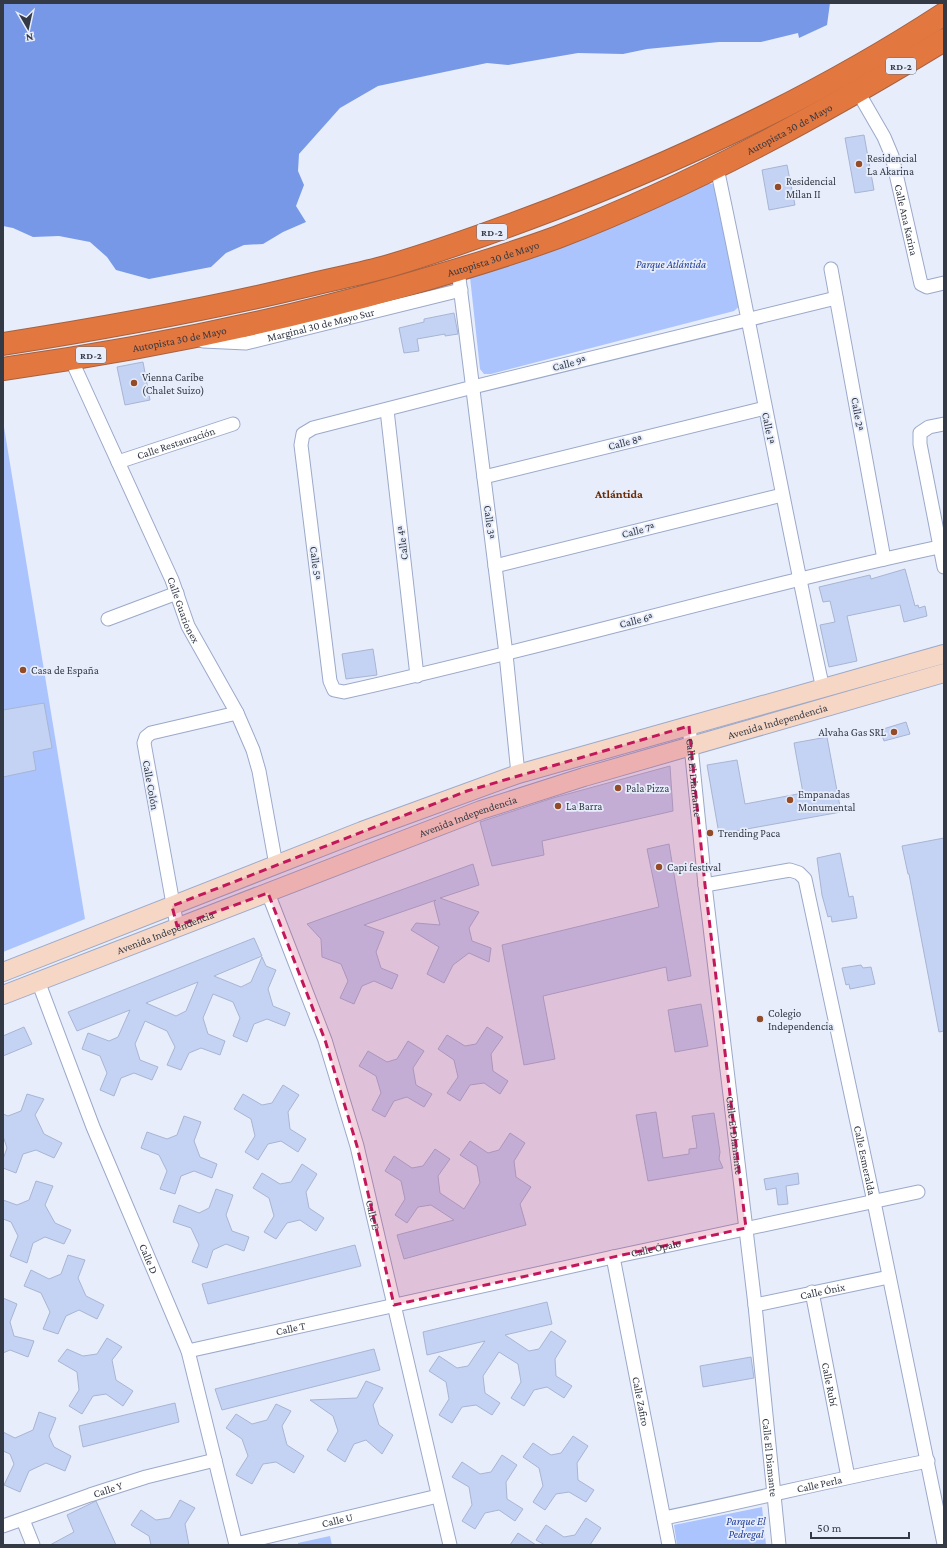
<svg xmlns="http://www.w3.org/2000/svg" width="947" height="1548" font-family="'Crimson Pro',serif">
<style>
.green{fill:#abc4fe}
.water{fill:#7798e7}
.building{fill:#c4d3f4;stroke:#a7b5d4;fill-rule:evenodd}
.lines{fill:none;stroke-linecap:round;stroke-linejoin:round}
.street-casing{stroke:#9ba9c9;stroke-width:15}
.secondary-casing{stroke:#9ba9c9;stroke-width:20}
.highway-casing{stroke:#a56141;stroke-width:24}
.street{stroke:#fff;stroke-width:13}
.secondary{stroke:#f6d6c5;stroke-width:18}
.highway{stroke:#e2773f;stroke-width:22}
.marked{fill:#c2185b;fill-opacity:0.2;stroke:#c2185b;stroke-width:3;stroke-dasharray:8 5;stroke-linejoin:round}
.poi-dot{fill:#944c28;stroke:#e7edfb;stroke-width:1.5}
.labels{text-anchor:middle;stroke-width:3.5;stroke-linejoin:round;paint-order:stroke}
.shield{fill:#e7edfb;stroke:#696f7c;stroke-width:1}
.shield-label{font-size:10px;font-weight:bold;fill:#333945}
.street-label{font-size:11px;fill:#333945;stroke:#e7edfb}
.poi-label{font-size:11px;fill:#333945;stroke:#e7edfb;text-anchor:start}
.park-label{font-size:11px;font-style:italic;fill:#1f3c96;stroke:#e7edfb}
.neighbourhood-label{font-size:12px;font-weight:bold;fill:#692b05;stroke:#e7edfb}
</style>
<rect width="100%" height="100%" fill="#e7edfb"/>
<path class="green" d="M705,183L714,184L742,304L734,311L491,374H484L480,369L470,277Z
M3,421L85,919L3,952Z
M762,1507L766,1545H677L674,1525Z
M330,1536L332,1545H298V1543Z"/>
<path class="water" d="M3,3H830L827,25L799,38L798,33L761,42H719L647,49L623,54L578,53L508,65L487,63L378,86L340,108L299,154L298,171L304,185L296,206L306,222L283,232L263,244L244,245L226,253L211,267L149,279L116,270L107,257L90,242L59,236L33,237L13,228L3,226Z"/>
<path class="building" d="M864,135L874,190L855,193L845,138Z
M787,165L795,205L769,210L762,170Z
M454,313L458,334L445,336V334L417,339L419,351L404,353L399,328L424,322V319Z
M143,362L150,400L125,405L117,367Z
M905,569L915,606L918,605L919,608L925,606L927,616L904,622L900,605L847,616L857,661L829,667L820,625L835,622L830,601L823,602L819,587L870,575L871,579Z
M373,649L377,675L346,679L342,654Z
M44,703L52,748L33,752L36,770L3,777V710Z
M906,722L910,734L884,741L880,730Z
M827,737L841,812L719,834L707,765L737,760L745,804L803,793L794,743Z
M670,766L673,811L542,841L544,855L492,866L480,822L553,798Z
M944,838V1031L939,1032L909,874H908L902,846Z
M669,844L691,976L668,981L666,967L543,996L555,1059L524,1065L502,945L659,907L647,849Z
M840,853L849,897L853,896L857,918L832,922L831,916L828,917L822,895L817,858Z
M473,864L479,885L440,898L479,912L469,928L472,941L491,948L489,962L469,953L453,965L444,983L427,974L439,947L411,930L416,923L440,925L434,902L436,900L364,925L384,932L376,952L381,968L398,975L392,989L374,981L362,986L354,1004L340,998L348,981L341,964L322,957L321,939L307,924Z
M254,938L262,956L214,976L241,987L251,982L262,957L266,966L276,970L268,989L273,1006L290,1013L285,1026L267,1019L254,1024L247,1042L233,1036L240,1018L233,1002L213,994L203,1018L208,1034L225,1041L220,1055L201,1048L189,1053L181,1070L167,1065L175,1047L167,1031L145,1021L135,1044L140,1060L158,1067L152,1080L134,1073L121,1078L114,1096L100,1090L107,1073L100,1056L82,1049L88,1033L109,1041L118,1037L130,1010L77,1031L68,1012ZM198,982L186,1011L176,1016L146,1003Z
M861,965L863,968L871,967L875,984L850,989L849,984L846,985L842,968Z
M701,1004L708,1046L675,1052L668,1010Z
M24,1027L32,1044L3,1056V1036Z
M487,1027L503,1037L491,1054L493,1071L508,1081L500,1094L484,1083L470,1085L460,1101L447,1093L458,1077L454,1060L438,1049L447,1035L465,1046L476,1044Z
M408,1041L424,1051L413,1068L416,1085L432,1094L424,1107L407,1097L394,1101L385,1117L372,1110L381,1093L376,1076L359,1066L368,1051L387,1062L397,1059Z
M283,1085L299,1095L288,1112L290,1129L306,1139L298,1152L281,1141L268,1144L258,1160L245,1152L255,1136L251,1119L234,1109L243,1094L262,1105L272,1103Z
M27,1094L44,1099L35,1115L44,1134L62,1143L54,1158L36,1150L23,1154L16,1173L3,1168V1159L7,1148L3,1136V1114L8,1116L21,1111Z
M656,1112L663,1158L689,1154V1149L697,1148L692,1116L714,1113L720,1152L719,1159L723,1168L648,1181L636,1115Z
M184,1116L201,1122L194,1141L200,1157L217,1164L212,1178L194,1171L181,1176L175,1194L160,1189L167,1171L159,1155L141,1148L147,1132L167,1139L177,1135Z
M510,1133L525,1143L514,1161L516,1177L531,1187L520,1204L526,1225L404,1259L397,1235L454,1220L431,1205L418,1207L407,1223L395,1215L405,1199L401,1181L385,1171L394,1156L412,1168L423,1166L435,1149L450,1159L438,1176L440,1193L464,1209L480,1183L477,1166L460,1155L470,1141L488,1153L499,1150Z
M302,1164L317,1174L306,1192L309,1208L324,1218L316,1231L300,1220L287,1223L276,1239L264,1232L274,1216L269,1198L253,1188L262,1173L280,1184L291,1182Z
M798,1173L799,1184L786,1186L788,1204L778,1205L776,1188L766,1190L764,1179Z
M36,1181L53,1186L45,1205L55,1223L71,1230L64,1244L45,1237L33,1243L27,1263L10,1256L18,1236L11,1222L3,1219V1200L17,1205L29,1200Z
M216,1189L233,1195L226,1215L232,1231L249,1237L244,1251L226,1244L213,1250L207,1268L192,1262L199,1245L191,1228L173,1222L179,1205L199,1213L209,1208Z
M355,1245L361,1266L208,1304L202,1284Z
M68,1255L85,1260L78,1278L86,1296L104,1305L97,1319L79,1310L66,1316L58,1334L43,1329L50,1312L41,1293L24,1286L31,1270L49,1279L61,1274Z
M3,1298L17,1304L10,1322L14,1336L34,1341L28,1357L10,1350L3,1353Z
M547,1302L552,1324L505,1335L529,1351L539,1349L551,1331L566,1341L555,1359L556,1376L572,1386L564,1398L547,1387L534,1390L524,1406L511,1398L521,1382L518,1364L499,1352L483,1376L485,1393L500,1403L492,1415L476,1405L462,1407L452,1423L439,1415L449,1399L446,1382L429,1371L439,1356L457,1368L468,1366L485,1341L427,1355L423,1332Z
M107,1338L122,1347L112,1360L116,1380L133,1391L123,1406L106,1394L93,1396L82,1414L69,1406L79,1390L77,1372L58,1361L67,1349L83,1356L97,1354Z
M374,1349L380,1370L222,1410L215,1389Z
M751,1357L754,1378L703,1387L700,1366Z
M366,1381L383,1388L373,1405L379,1425L393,1435L382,1454L366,1440L354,1444L345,1462L327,1450L338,1431L333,1416L310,1400L357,1398Z
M175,1403L179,1422L83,1447L79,1426Z
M276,1404L291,1411L282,1426L287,1445L304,1456L294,1473L276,1462L263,1464L252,1484L236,1475L248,1456L242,1439L226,1428L236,1414L252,1424L267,1420Z
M39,1412L56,1418L49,1436L54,1447L71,1456L65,1471L46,1463L29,1471L20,1492L4,1485L14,1464L10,1454L3,1451V1432L15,1438L33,1430Z
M573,1436L588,1446L577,1463L578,1480L594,1490L586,1502L569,1492L556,1494L545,1510L533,1502L543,1486L539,1468L523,1457L533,1443L551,1455L561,1453Z
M502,1455L517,1465L506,1482L507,1499L523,1509L515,1521L499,1510L485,1513L475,1529L462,1521L472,1505L469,1487L452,1477L462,1462L480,1474L491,1472Z
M180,1500L195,1508L185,1524L189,1545H151L149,1536L131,1525L141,1510L156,1520L170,1518Z
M96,1501L116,1545H50L74,1532L67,1515Z
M586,1518L601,1528L590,1545H545L536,1540L546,1525L564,1537L575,1535Z
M518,1533L536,1545H510Z"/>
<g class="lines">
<defs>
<g id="street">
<path id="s1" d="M858,92L884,137L892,156L921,284L927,287L944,283"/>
<path d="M717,168C754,341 785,516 823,689"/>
<path d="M831,269L884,559"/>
<path d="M458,270L506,654L518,774"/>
<path d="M836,298L473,387L313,428L303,434L301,445L330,681L334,690L344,692C543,648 739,590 939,547"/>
<path id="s2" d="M203,341L246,343L461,290"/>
<path id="s3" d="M71,359L172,580L188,626L237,713L253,750L259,771L276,865"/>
<path d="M387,410L417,676"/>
<path d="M944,424L929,427L920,433V444L944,567"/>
<path id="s4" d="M118,462L233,424"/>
<path d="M484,477L765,408"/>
<path d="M495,566L782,495"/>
<path d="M108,619L177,593"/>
<path id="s5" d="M689,726L705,885L755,1305L779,1545"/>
<path id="s6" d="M705,885L790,870L799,873L805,879L874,1202L944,1544"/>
<path id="s7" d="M268,893L325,1040L357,1146L450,1545"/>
<path d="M177,926L144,743L146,737L151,733L237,713"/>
<path id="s8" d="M38,981L93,1127L188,1351L236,1545"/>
<path id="s9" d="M613,1257L669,1545"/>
<path id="s10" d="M812,1292L848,1477"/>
<path id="s11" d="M755,1305L889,1277"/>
<path id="s12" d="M188,1351L613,1257L918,1192"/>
<path id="s13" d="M664,1518C752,1500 840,1478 928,1461"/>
<path d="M23,1520L33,1545"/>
<path id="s14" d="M3,1526L90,1495L146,1477L215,1460"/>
<path id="s15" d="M236,1544L438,1496"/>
</g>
<g id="secondary">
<path d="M3,972L362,831L518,774L944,654"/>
<path id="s16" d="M3,995L481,810L584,777L944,673"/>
</g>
<g id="highway">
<path d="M3,344C105,328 205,310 305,286C333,279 361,274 389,266C446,249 501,229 556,208C690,156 823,93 944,14"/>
<path id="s17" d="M3,369C137,350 268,324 399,287C452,272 506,256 558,237C693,185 821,115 944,40"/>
</g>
</defs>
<use href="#street" class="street-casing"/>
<use href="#secondary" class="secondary-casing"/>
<use href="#highway" class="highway-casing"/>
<use href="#street" class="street"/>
<use href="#secondary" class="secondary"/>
<use href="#highway" class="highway"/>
</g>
<path class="marked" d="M689,726L705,885L746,1228L394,1305L357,1146L325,1040L268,893L177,926L172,906L467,791Z"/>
<g class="poi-dot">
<circle cx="859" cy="164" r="4"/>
<circle cx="778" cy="187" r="4"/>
<circle cx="134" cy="383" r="4"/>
<circle cx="23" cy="670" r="4"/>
<circle cx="894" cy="732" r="4"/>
<circle cx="618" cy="788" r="4"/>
<circle cx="790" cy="800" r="4"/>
<circle cx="558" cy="806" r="4"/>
<circle cx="710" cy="833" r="4"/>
<circle cx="659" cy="867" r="4"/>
<circle cx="760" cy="1019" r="4"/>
</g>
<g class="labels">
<g class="shield">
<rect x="886" y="58" width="30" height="16" rx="3"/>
<rect x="477" y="224" width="30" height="16" rx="3"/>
<rect x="76" y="347" width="30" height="16" rx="3"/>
</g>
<g class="shield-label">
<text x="901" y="70">RD-2</text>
<text x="492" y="236">RD-2</text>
<text x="91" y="359">RD-2</text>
</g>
<g class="street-label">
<text dy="4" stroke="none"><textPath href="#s17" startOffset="827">Autopista 30 de Mayo</textPath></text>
<text dy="4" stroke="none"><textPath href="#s1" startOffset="138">Calle Ana Karina</textPath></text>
<text dy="4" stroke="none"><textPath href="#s17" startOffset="503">Autopista 30 de Mayo</textPath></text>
<text dy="4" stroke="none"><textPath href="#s2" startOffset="120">Marginal 30 de Mayo Sur</textPath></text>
<text dy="4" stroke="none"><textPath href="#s17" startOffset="179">Autopista 30 de Mayo</textPath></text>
<text transform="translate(569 363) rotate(-14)" y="4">Calle 9ª</text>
<text transform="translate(858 414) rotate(80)" y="4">Calle 2ª</text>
<text transform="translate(769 428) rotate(79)" y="4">Calle 1ª</text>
<text transform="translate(625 442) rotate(-14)" y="4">Calle 8ª</text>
<text dy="4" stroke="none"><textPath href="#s4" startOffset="61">Calle Restauración</textPath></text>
<text transform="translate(490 522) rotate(83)" y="4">Calle 3ª</text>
<text transform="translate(638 530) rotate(-14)" y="4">Calle 7ª</text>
<text transform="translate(402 543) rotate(-97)" y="4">Calle 4ª</text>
<text transform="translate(316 563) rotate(83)" y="4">Calle 5ª</text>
<text dy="4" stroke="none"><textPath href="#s3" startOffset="275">Calle Guarionex</textPath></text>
<text transform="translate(636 620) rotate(-14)" y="4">Calle 6ª</text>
<text dy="4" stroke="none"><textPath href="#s16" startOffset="822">Avenida Independencia</textPath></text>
<text dy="4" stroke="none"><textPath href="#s5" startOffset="52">Calle El Diamante</textPath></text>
<text transform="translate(151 785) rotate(80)" y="4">Calle Colón</text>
<text dy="4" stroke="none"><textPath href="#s16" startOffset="498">Avenida Independencia</textPath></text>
<text dy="4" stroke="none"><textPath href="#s16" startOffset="174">Avenida Independencia</textPath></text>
<text dy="4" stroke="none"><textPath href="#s5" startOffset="412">Calle El Diamante</textPath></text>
<text dy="4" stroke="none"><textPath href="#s6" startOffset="392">Calle Esmeralda</textPath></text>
<text dy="4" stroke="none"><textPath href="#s7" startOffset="339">Calle E</textPath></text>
<text dy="4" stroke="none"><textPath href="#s12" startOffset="479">Calle Ópalo</textPath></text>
<text dy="4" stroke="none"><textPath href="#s8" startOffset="299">Calle D</textPath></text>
<text dy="4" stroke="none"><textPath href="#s11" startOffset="69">Calle Ónix</textPath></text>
<text dy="4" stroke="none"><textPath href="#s12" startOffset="105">Calle T</textPath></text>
<text dy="4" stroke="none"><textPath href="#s10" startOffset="94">Calle Rubí</textPath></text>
<text dy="4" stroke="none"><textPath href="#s9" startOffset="147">Calle Zafiro</textPath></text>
<text dy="4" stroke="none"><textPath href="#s5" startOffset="736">Calle El Diamante</textPath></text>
<text dy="4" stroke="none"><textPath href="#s13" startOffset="159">Calle Perla</textPath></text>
<text dy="4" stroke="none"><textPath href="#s14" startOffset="111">Calle Y</textPath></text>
<text dy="4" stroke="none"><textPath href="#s15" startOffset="104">Calle U</textPath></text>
</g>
<g class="poi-label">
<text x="867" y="162">Residencial<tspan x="867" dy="13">La Akarina</tspan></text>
<text x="786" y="185">Residencial<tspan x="786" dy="13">Milan II</tspan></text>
<text x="142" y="381">Vienna Caribe<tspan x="142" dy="13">(Chalet Suizo)</tspan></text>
<text x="31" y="674">Casa de España</text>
<text x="886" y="736" text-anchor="end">Alvaha Gas SRL</text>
<text x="626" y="792">Pala Pizza</text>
<text x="798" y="798">Empanadas<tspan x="798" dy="13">Monumental</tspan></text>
<text x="566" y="810">La Barra</text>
<text x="718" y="837">Trending Paca</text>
<text x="667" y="871">Capi festival</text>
<text x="768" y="1017">Colegio<tspan x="768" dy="13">Independencia</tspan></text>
</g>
<g class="park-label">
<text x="671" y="268">Parque Atlántida</text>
<text x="746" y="1525">Parque El<tspan x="746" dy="13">Pedregal</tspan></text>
</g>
<g class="neighbourhood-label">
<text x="619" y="498">Atlántida</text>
</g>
</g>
<rect width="947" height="1548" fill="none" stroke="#333945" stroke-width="8"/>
<g transform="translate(28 28) rotate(171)" stroke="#e7edfb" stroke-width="3" paint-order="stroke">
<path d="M0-3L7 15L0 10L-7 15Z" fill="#333945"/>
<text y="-6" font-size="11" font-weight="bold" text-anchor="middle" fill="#333945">N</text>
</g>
<path d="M811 1532v6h98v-6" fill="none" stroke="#333945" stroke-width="2"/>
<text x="817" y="1532" font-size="12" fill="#333945" stroke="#e7edfb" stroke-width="3" paint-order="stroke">50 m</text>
</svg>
